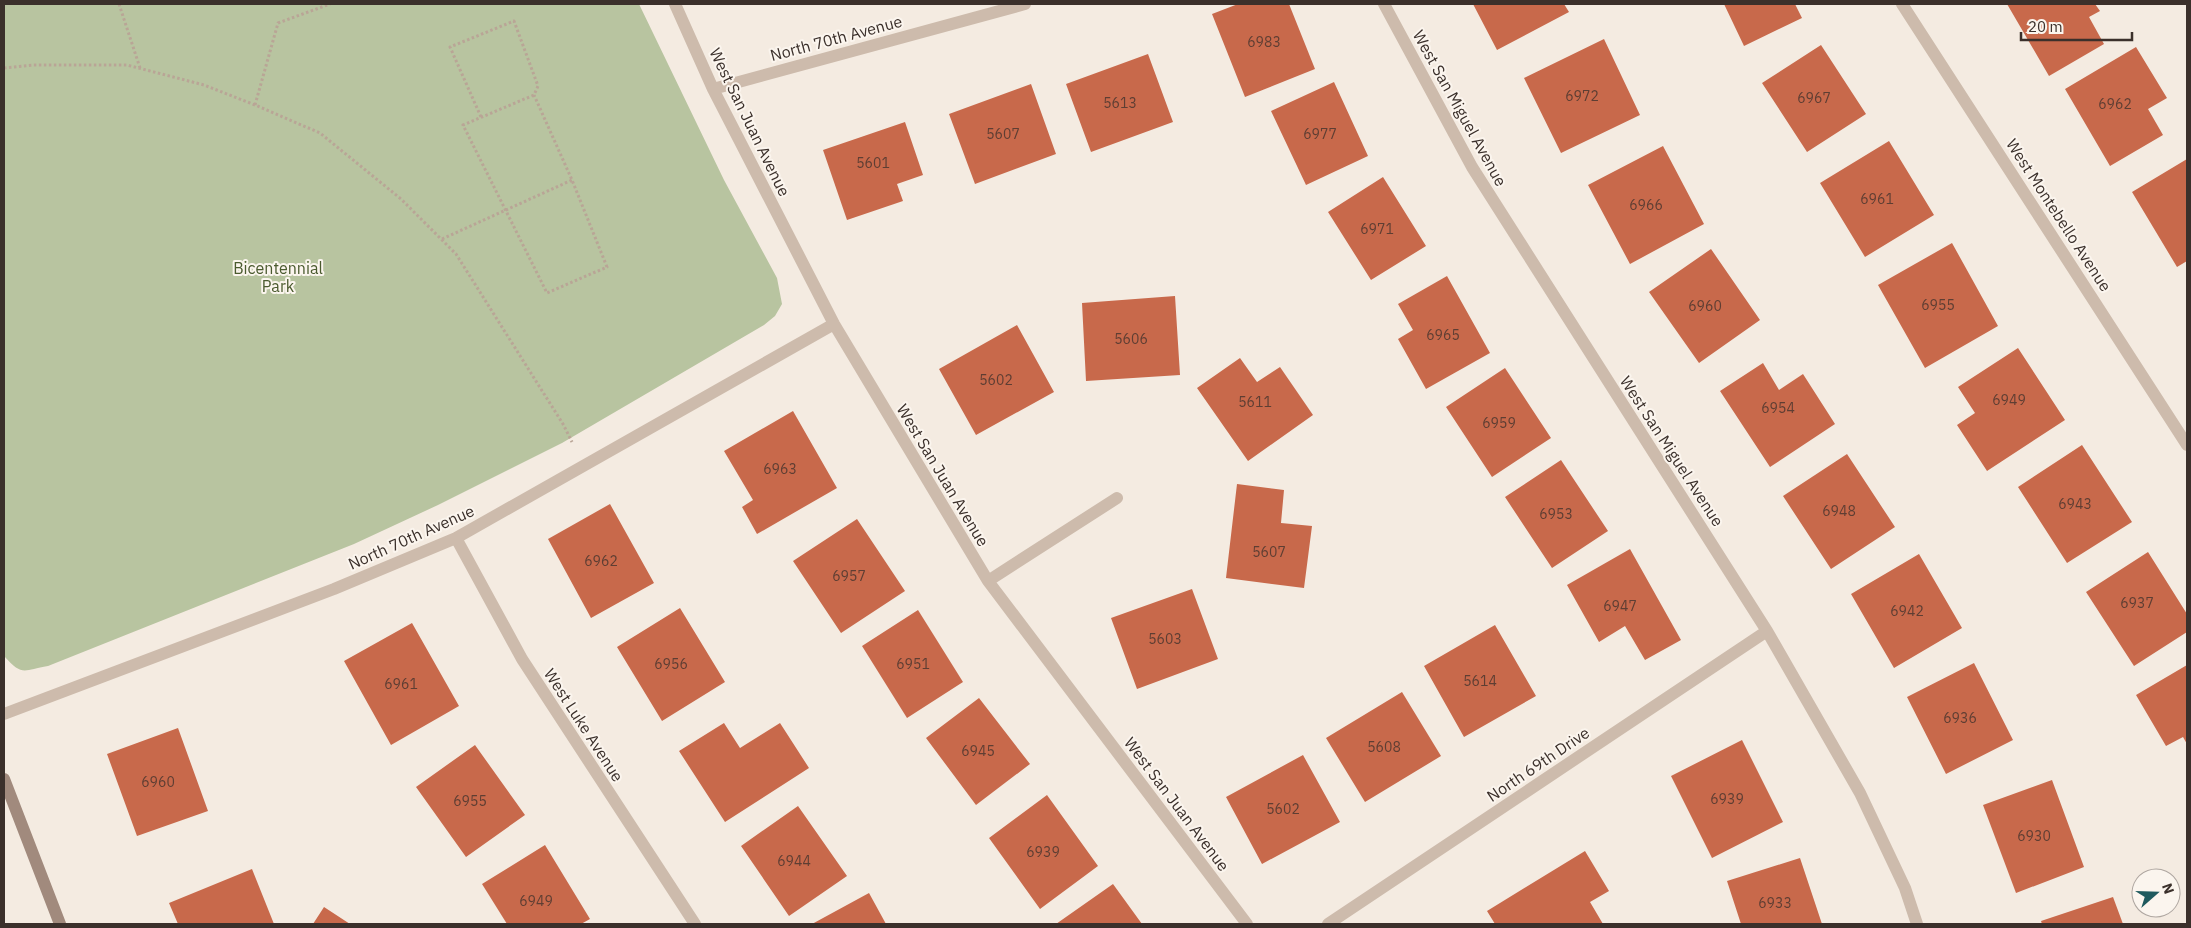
<svg xmlns="http://www.w3.org/2000/svg" width="2191" height="928" font-family="'IBM Plex Sans',sans-serif">
<style>
.green{fill:#b8c4a0}
.building{fill:#c8694b}
.lines{fill:none;stroke-linecap:round;stroke-linejoin:round}
.path{stroke:#b9a596;stroke-width:3;stroke-dasharray:2.5 2.5;stroke-linecap:butt}
.street{stroke:#cdbbac;stroke-width:12}
.secondary{stroke:#a18a7d;stroke-width:12}
.labels{text-anchor:middle;stroke-width:4;stroke-linejoin:round;paint-order:stroke}
.number-label{font-size:14px;fill:#5e3e33}
.street-label{font-size:16px;fill:#3b302b;stroke:#fbf5ee}
.park-label{font-size:16px;fill:#4a5a2e;stroke:#fbf5ee}
</style>
<rect width="100%" height="100%" fill="#f4ebe1"/>
<path class="green" d="M4,4H639L724,180L777,278L782,304L775,316L764,325L562,443L438,505L354,544L48,666C23,670 23,677 4,656Z"/>
<path class="building" d="M1238,4H1289L1315,69L1245,97L1212,14Z
M1473,4H1564L1569,12L1497,50Z
M1724,4H1795L1802,18L1744,46Z
M2007,4H2095L2100,11L2089,17L2104,44L2049,76Z
M1604,39L1640,115L1561,153L1524,78Z
M1821,45L1866,114L1807,152L1762,83Z
M2136,47L2167,98L2148,109L2163,135L2110,166L2065,89Z
M1148,54L1173,122L1091,152L1066,84Z
M1334,82L1368,156L1306,185L1271,111Z
M1031,84L1056,154L975,184L949,114Z
M905,122L923,175L897,184L903,201L847,220L823,150Z
M1889,141L1934,215L1865,257L1820,183Z
M1663,146L1704,224L1630,264L1588,185Z
M2187,159V261L2177,267L2132,192Z
M1383,177L1426,246L1371,280L1328,212Z
M1952,243L1998,326L1925,368L1878,285Z
M1711,249L1760,320L1699,363L1649,292Z
M1447,276L1490,353L1426,389L1398,339L1413,330L1398,304Z
M1175,296L1180,375L1086,381L1082,303Z
M1017,325L1054,392L976,435L939,369Z
M2018,348L2065,420L1987,471L1957,425L1975,413L1958,387Z
M1240,358L1257,382L1280,367L1313,415L1248,461L1197,388Z
M1763,363L1779,390L1803,374L1835,424L1770,467L1720,391Z
M1505,368L1551,438L1492,477L1446,407Z
M793,411L837,488L757,534L742,507L753,500L724,451Z
M2082,445L2132,522L2067,563L2018,487Z
M1847,454L1895,527L1831,569L1783,496Z
M1561,460L1608,531L1552,568L1505,497Z
M1237,484L1284,490L1281,523L1312,526L1304,588L1226,578Z
M610,504L654,583L591,618L548,539Z
M857,519L905,591L841,633L793,561Z
M1630,549L1681,640L1645,660L1625,626L1599,642L1567,585Z
M2148,552L2187,614V632L2134,666L2086,592Z
M1919,554L1962,628L1894,668L1851,594Z
M1192,589L1218,659L1137,689L1111,618Z
M680,608L725,682L662,721L617,647Z
M918,610L963,682L907,718L862,646Z
M412,623L459,706L391,745L344,661Z
M1495,625L1536,696L1464,737L1424,666Z
M1974,663L2013,740L1946,774L1907,697Z
M2187,665V744L2183,737L2166,746L2136,695Z
M1402,692L1441,756L1365,802L1326,738Z
M979,698L1030,764L976,805L926,738Z
M724,723L740,748L780,723L809,768L725,822L679,751Z
M178,728L208,811L137,836L107,754Z
M1742,740L1783,822L1712,858L1671,776Z
M475,745L525,815L466,857L416,787Z
M1303,755L1340,822L1262,864L1226,797Z
M2052,780L2084,867L2016,893L1983,805Z
M1047,795L1098,866L1040,909L989,838Z
M798,806L847,876L789,916L741,846Z
M545,845L590,919L581,924H507L482,884Z
M1585,851L1609,891L1590,902L1603,924H1495L1487,911Z
M1800,858L1822,924H1741L1727,881Z
M252,869L274,924H178L169,903Z
M1113,884L1142,924H1056Z
M869,893L886,924H812Z
M2113,897L2123,924H2042L2041,921Z
M324,907L350,924H313Z"/>
<g class="lines">
<path class="path" d="M119,4L140,68
M4,68L33,65H127L204,85L255,105L320,133L401,199L456,254L563,424L572,442
M255,105L278,23L330,4
M481,117L450,47L514,21L538,86L534,95L463,125L547,293L607,267L572,180L534,95
M442,239L572,180"/>
<path class="street" d="M675,4L713,89L834,324L988,581L1247,924
M1384,4L1472,167L1767,631L1860,793L1905,888L1917,924
M1902,4L2187,445
M713,89L1025,4
M456,538L522,659L695,924
M988,581L1117,498
M4,714L334,589L456,538L834,324
M1328,924L1767,631"/>
<path class="secondary" d="M4,779L60,924"/>
</g>
<g class="labels">
<g class="number-label">
<text x="1264" y="47">6983</text>
<text x="1582" y="101">6972</text>
<text x="1814" y="103">6967</text>
<text x="1120" y="108">5613</text>
<text x="2115" y="109">6962</text>
<text x="1003" y="139">5607</text>
<text x="1320" y="139">6977</text>
<text x="873" y="168">5601</text>
<text x="1877" y="204">6961</text>
<text x="1646" y="210">6966</text>
<text x="1377" y="234">6971</text>
<text x="1938" y="310">6955</text>
<text x="1705" y="311">6960</text>
<text x="1443" y="340">6965</text>
<text x="1131" y="344">5606</text>
<text x="996" y="385">5602</text>
<text x="2009" y="405">6949</text>
<text x="1255" y="407">5611</text>
<text x="1778" y="413">6954</text>
<text x="1499" y="428">6959</text>
<text x="780" y="474">6963</text>
<text x="2075" y="509">6943</text>
<text x="1839" y="516">6948</text>
<text x="1556" y="519">6953</text>
<text x="1269" y="557">5607</text>
<text x="601" y="566">6962</text>
<text x="849" y="581">6957</text>
<text x="2137" y="608">6937</text>
<text x="1620" y="611">6947</text>
<text x="1907" y="616">6942</text>
<text x="1165" y="644">5603</text>
<text x="671" y="669">6956</text>
<text x="913" y="669">6951</text>
<text x="1480" y="686">5614</text>
<text x="401" y="689">6961</text>
<text x="1960" y="723">6936</text>
<text x="1384" y="752">5608</text>
<text x="978" y="756">6945</text>
<text x="158" y="787">6960</text>
<text x="1727" y="804">6939</text>
<text x="470" y="806">6955</text>
<text x="1283" y="814">5602</text>
<text x="2034" y="841">6930</text>
<text x="1043" y="857">6939</text>
<text x="794" y="866">6944</text>
<text x="536" y="906">6949</text>
<text x="1775" y="908">6933</text>
</g>
<g class="street-label">
<text transform="translate(836 38) rotate(-15)" y="6">North 70th Avenue</text>
<text transform="translate(1460 108) rotate(61)" y="6">West San Miguel Avenue</text>
<text transform="translate(750 122) rotate(64)" y="6">West San Juan Avenue</text>
<text transform="translate(2059 215) rotate(57)" y="6">West Montebello Avenue</text>
<text transform="translate(1672 451) rotate(57)" y="6">West San Miguel Avenue</text>
<text transform="translate(943 475) rotate(59)" y="6">West San Juan Avenue</text>
<text transform="translate(411 537) rotate(-24)" y="6">North 70th Avenue</text>
<text transform="translate(584 725) rotate(57)" y="6">West Luke Avenue</text>
<text transform="translate(1538 764) rotate(-34)" y="6">North 69th Drive</text>
<text transform="translate(1177 804) rotate(53)" y="6">West San Juan Avenue</text>
</g>
<g class="park-label">
<text x="278" y="274">Bicentennial<tspan x="278" dy="18">Park</tspan></text>
</g>
</g>
<rect width="2191" height="928" fill="none" stroke="#3b302b" stroke-width="10"/>
<g transform="translate(2156 893) rotate(70)"><circle r="24" fill="#fbf5ee" stroke="#aea6a0"/>
<path d="M0-4L9 19L0 12L-9 19Z" fill="#1f5a5e"/>
<text y="-8" font-size="14" font-weight="bold" text-anchor="middle" fill="#3b302b">N</text>
</g>
<path d="M2021 32v8h111v-8" fill="none" stroke="#3b302b" stroke-width="2.5"/>
<text x="2028" y="32" font-size="15" fill="#3b302b" stroke="#fbf5ee" stroke-width="4" paint-order="stroke">20 m</text>
</svg>
